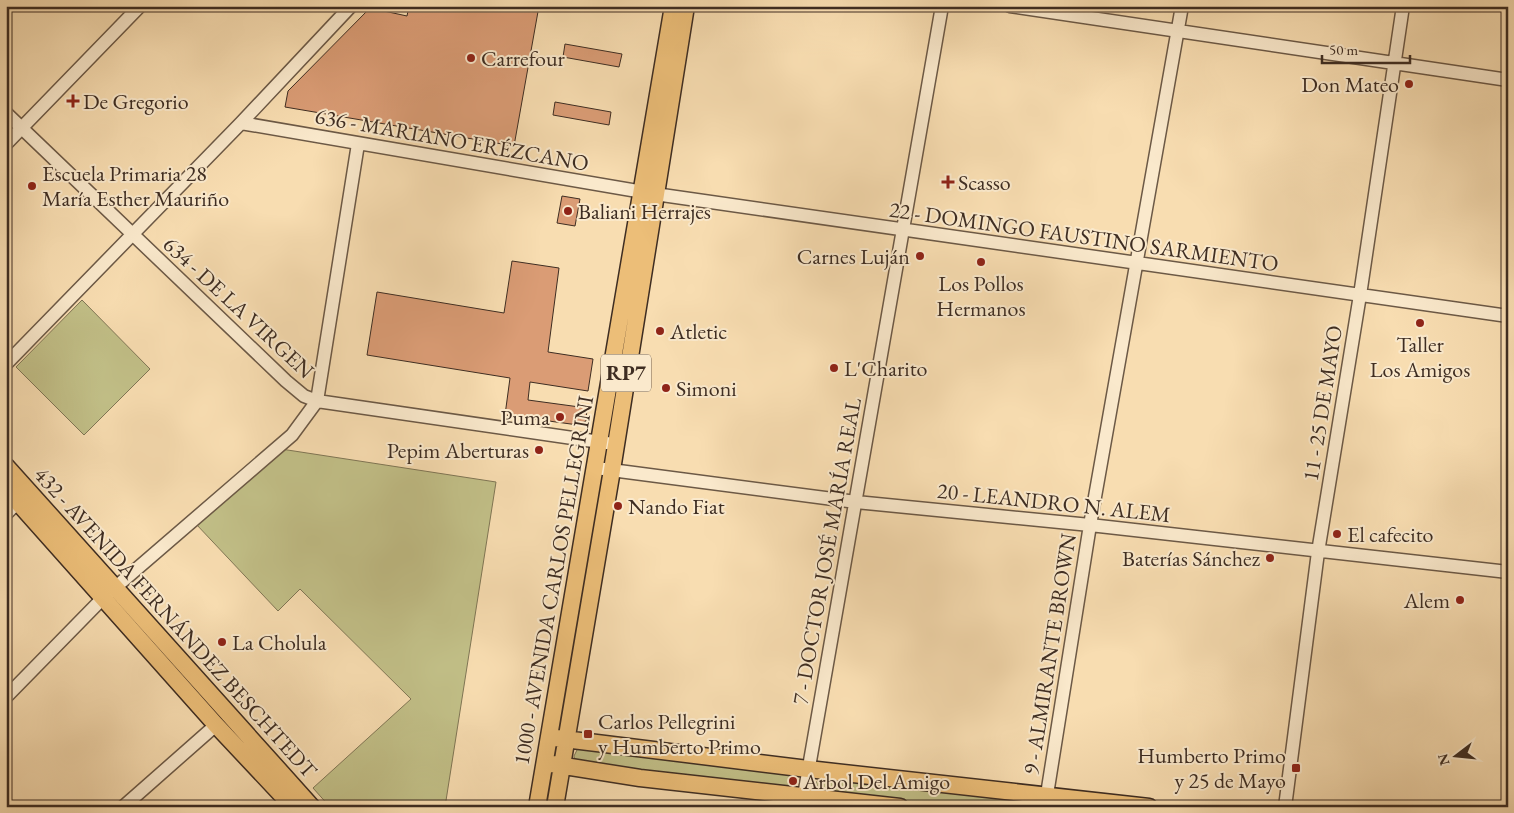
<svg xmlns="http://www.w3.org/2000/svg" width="1514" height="813" font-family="'EB Garamond',serif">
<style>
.green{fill:#c2c088;stroke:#807655}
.building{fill:#da9c75;stroke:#3e2d22}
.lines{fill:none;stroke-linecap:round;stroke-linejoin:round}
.minor-casing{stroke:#6c5946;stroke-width:15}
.major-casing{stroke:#3e2d22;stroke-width:19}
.minor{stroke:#fae9cc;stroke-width:12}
.major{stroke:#ecbe78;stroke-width:16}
.poi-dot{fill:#8f2418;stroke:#fae9cc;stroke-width:2}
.labels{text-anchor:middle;stroke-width:4;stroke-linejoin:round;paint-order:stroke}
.shield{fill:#fae9cc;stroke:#766555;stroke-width:1}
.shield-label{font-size:21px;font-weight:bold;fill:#3e2d22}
.poi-label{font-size:22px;fill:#3e2d22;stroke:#fae9cc;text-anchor:start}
.street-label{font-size:22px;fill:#3e2d22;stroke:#fae9cc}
</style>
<rect width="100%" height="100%" fill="#f8ddb1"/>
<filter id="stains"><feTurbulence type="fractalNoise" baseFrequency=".004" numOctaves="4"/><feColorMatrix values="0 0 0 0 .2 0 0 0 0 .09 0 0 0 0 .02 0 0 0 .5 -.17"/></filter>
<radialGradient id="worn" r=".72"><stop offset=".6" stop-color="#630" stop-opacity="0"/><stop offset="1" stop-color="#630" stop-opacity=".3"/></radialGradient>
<path class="green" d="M82,300L150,369L84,435L16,367Z
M281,449L496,482L445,807H330L313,788L411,699L300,589L278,611L196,524Z
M578,748L793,771L797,780L792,788L583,766L575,761L574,756Z
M821,775L1030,802L1031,806L956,807L825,793L820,791L816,783Z"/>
<path class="building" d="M409,6H539L514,146L285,107L288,91L370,8L407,16Z
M565,44L622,54L619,67L563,57Z
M555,102L611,112L609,125L553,115Z
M562,196L580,199L575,226L557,223Z
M512,261L559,268L548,352L593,359L588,391L530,382L528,400L587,408L586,421L578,425L505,415L510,378L367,355L377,292L504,313Z"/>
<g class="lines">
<defs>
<path id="minor" d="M1010,6L1508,80
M6,113L286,381L304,396L317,401L607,443
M241,123L655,194L1508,316
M6,144L140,6
M6,364L241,123L351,6
M596,468L856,502L1090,525L1508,572
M6,514L18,502
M6,697L103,598L292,435L317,401L358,144
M123,807L216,725
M802,807L942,6
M1045,807L1090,525L1182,6
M1285,807L1318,552L1360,295L1403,6"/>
<path id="major" d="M6,466L312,807
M6,489L216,725L293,807
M556,738L808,769L1149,807
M552,764L640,778L900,807
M537,807L673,6
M555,807L612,470L686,6"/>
</defs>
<use href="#minor" class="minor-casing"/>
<use href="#major" class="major-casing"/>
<use href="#minor" class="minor"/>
<use href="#major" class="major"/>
</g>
<g class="poi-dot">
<circle cx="471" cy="58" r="5"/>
<circle cx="1409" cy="84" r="5"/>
<path d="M70.5 93.5h5v5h5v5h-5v5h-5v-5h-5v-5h5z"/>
<path d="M945.5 174.5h5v5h5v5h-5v5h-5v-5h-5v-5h5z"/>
<circle cx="32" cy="186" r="5"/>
<circle cx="568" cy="211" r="5"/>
<circle cx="920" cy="256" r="5"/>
<circle cx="981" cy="262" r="5"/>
<circle cx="1420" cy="323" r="5"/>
<circle cx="660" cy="331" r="5"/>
<circle cx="834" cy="368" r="5"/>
<circle cx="666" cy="388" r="5"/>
<circle cx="560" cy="417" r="5"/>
<circle cx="539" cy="450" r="5"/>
<circle cx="618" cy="506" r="5"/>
<circle cx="1337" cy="534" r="5"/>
<circle cx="1270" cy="558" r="5"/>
<circle cx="1460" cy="600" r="5"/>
<circle cx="222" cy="642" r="5"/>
<rect x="583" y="729" width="10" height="10" rx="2.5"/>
<rect x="1291" y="763" width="10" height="10" rx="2.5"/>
<circle cx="793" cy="781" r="5"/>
</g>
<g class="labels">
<rect class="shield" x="601" y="354.5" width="50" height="37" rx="4"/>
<g class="shield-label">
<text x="626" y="380">RP7</text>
</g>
<g class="poi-label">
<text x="481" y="66">Carrefour</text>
<text x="1399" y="92" text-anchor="end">Don Mateo</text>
<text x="83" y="109">De Gregorio</text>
<text x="42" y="181">Escuela Primaria 28<tspan x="42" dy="25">María Esther Mauriño</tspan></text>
<text x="958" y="190">Scasso</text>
<text x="578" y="219">Baliani Herrajes</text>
<text x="910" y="264" text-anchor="end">Carnes Luján</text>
<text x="981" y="291" text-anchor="middle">Los Pollos<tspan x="981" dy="25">Hermanos</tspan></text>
<text x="670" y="339">Atletic</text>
<text x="1420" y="352" text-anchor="middle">Taller<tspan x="1420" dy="25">Los Amigos</tspan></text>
<text x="844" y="376">L'Charito</text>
<text x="676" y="396">Simoni</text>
<text x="550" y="425" text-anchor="end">Puma</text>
<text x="529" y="458" text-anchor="end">Pepim Aberturas</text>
<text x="628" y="514">Nando Fiat</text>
<text x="1347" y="542">El cafecito</text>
<text x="1260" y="566" text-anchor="end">Baterías Sánchez</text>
<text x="1450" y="608" text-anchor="end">Alem</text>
<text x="232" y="650">La Cholula</text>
<text x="598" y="729">Carlos Pellegrini<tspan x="598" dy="25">y Humberto Primo</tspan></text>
<text x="1286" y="763" text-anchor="end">Humberto Primo<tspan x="1286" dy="25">y 25 de Mayo</tspan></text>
<text x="803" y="789">Arbol Del Amigo</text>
</g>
<g class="street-label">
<text transform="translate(452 139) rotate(10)" y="8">636 - MARIANO ERÉZCANO</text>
<text transform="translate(1084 236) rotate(8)" y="8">22 - DOMINGO FAUSTINO SARMIENTO</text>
<text transform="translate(239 307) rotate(43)" y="8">634 - DE LA VIRGEN</text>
<text transform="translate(1322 403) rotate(-81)" y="8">11 - 25 DE MAYO</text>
<text transform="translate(1054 502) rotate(6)" y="8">20 - LEANDRO N. ALEM</text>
<text transform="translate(826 551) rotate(-80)" y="8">7 - DOCTOR JOSÉ MARÍA REAL</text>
<text transform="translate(553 580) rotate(-80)" y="8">1000 - AVENIDA CARLOS PELLEGRINI</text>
<text transform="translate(176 622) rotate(48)" y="8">432 - AVENIDA FERNÁNDEZ BESCHTEDT</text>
<text transform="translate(1049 654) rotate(-81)" y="8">9 - ALMIRANTE BROWN</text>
</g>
</g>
<rect width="1514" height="813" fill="none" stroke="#f8ddb1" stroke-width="25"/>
<rect x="8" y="8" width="1499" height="798" fill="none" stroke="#3e2d22" stroke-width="2.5"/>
<rect x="12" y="12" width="1489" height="788" fill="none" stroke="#3e2d22"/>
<g transform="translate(1456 756) rotate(254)" stroke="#fae9cc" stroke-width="4" paint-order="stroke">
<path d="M0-4L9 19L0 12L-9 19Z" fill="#3e2d22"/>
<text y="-8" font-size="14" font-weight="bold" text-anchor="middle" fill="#3e2d22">N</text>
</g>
<path d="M1322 55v8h88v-8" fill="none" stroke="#3e2d22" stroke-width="2.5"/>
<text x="1329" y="55" font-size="15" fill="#3e2d22" stroke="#fae9cc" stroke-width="4" paint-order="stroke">50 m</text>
<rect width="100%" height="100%" filter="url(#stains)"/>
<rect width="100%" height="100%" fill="url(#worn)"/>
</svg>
